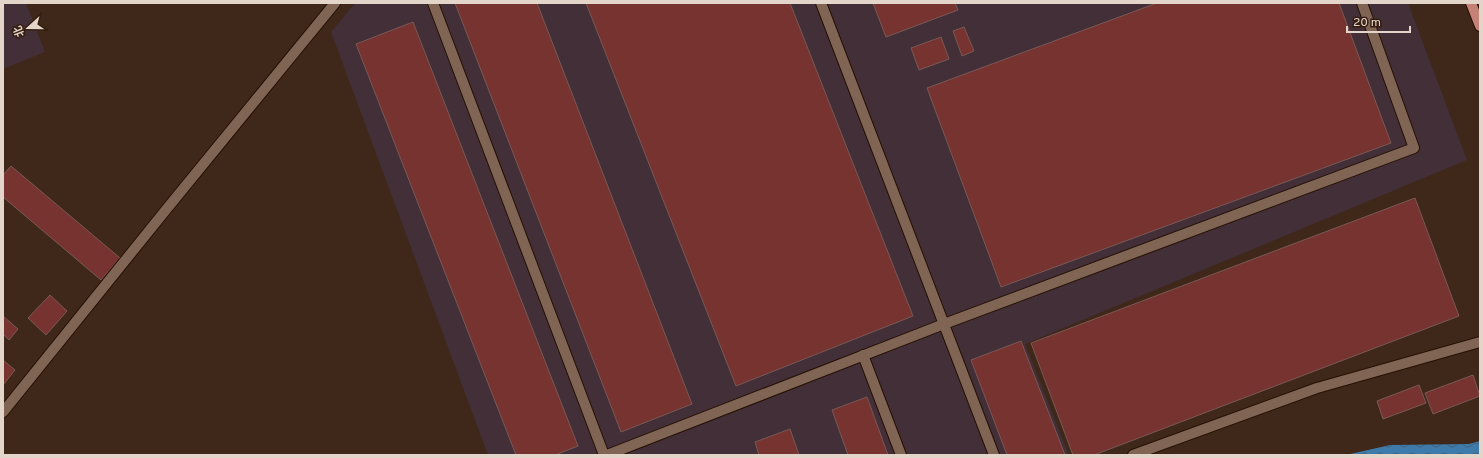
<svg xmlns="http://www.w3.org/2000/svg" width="1483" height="458" font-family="Overpass,'Noto Sans SC',sans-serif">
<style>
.industrial{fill:#422f37}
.water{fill:url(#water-waves)}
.building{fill:#773330;stroke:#795956}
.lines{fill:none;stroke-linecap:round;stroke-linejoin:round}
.minor-casing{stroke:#251003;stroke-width:12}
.major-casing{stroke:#251003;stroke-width:12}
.minor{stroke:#806555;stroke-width:10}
.major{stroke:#c48277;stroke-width:10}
</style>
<defs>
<pattern id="water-waves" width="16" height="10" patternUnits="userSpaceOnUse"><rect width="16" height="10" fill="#3f7baa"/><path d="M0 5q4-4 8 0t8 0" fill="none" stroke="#41637e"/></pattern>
</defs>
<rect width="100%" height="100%" fill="#3f2819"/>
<path class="industrial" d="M3,3H26L45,52L3,69Z
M355,3H1408L1467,160L1025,344L1069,455H488L331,32Z"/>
<path class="water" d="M1480,441V455H1346L1390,445L1469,444Z"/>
<path class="building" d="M455,3H537L692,404L621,432Z
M586,3H790L913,316L736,386Z
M873,3H955L958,10L886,37Z
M1157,3H1339L1391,143L1001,287L927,88Z
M413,22L578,446L555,455H516L356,44Z
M964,27L974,51L962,56L953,31Z
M941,37L949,59L919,70L911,48Z
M11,166L120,258L101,280L3,197V175Z
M1415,198L1459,316L1094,455H1073L1031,343Z
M50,295L67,311L46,335L28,318Z
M3,316L18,329L9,340L3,334Z
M1021,341L1065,455H1007L971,360Z
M3,360L15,370L3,385Z
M1473,375L1480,396L1433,414L1425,393Z
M1419,385L1426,403L1383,419L1377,401Z
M867,397L888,455H848L832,410Z
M790,429L799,455H759L755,442Z"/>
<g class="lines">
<defs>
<path id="minor" d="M433,3L604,455
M821,3L994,455
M863,355L901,455
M3,412L165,211L335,3
M607,455L944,324L1414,148L1362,3
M1133,455L1317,388L1480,342"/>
<path id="major" d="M1471,3L1480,26"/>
</defs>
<use href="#minor" class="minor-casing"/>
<use href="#major" class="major-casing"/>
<use href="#minor" class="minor"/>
<use href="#major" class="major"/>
</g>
<rect width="1483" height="458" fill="none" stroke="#e4d5cb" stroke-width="8"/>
<g transform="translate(28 28) rotate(249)" stroke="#351e10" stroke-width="3" paint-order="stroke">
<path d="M0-3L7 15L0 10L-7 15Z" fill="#e4d5cb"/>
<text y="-6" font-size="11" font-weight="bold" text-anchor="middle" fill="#e4d5cb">北</text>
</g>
<path d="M1347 26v6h63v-6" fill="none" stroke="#e4d5cb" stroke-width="2"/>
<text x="1353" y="26" font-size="12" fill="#e4d5cb" stroke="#351e10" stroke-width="3" paint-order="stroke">20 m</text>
</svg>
